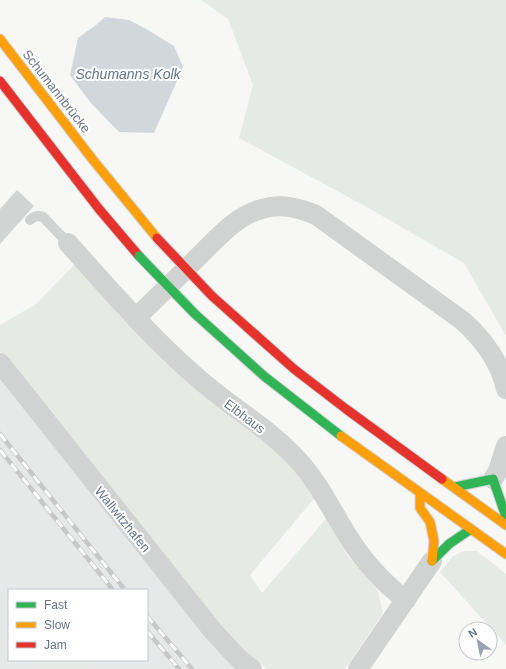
<svg xmlns="http://www.w3.org/2000/svg" width="506" height="669" font-family="Helvetica,sans-serif">
<style>
.built{fill:#e7e8e8;fill-rule:evenodd}
.green{fill:#e6eae4}
.water{fill:#d1d7db}
.building{fill:#d2d3d3}
.lines{fill:none;stroke-linecap:round;stroke-linejoin:round}
.fast-casing{stroke:#d2d3d4;stroke-width:11}
.slow-casing{stroke:#d2d3d4;stroke-width:11}
.jam-casing{stroke:#d2d3d4;stroke-width:11}
.lane{stroke:#d1d2d2;stroke-width:10}
.street{stroke:#d1d2d2;stroke-width:20}
.fast{stroke:#30b455;stroke-width:9}
.slow{stroke:#ff9f0a;stroke-width:9}
.jam{stroke:#e5322d;stroke-width:9}
.rail-casing{stroke:#c7c7c8;stroke-width:4.5}
.rail{stroke:#fff;stroke-width:3;stroke-dasharray:9;stroke-linecap:butt}
.fast-bridge-casing{stroke:#d2d3d4;stroke-width:11;stroke-linecap:butt}
.jam-bridge-casing{stroke:#d2d3d4;stroke-width:11;stroke-linecap:butt}
.fast-bridge{stroke:#30b455;stroke-width:9}
.jam-bridge{stroke:#e5322d;stroke-width:9}
.labels{text-anchor:middle;stroke-width:4;stroke-linejoin:round;paint-order:stroke}
.street-label{font-size:13px;fill:#667387;stroke:#fff}
.water-label{font-size:14px;font-style:italic;fill:#627583;stroke:#fff}
</style>
<rect width="100%" height="100%" fill="#f7f7f6"/>
<path class="built" d="M0,378L236,669H0ZM9,590H147V660H9Z"/>
<path class="green" d="M201,0H506V336L464,263L363,205L239,138L253,85L228,19Z
M76,263L120,316L168,365L229,415L294,464L317,495L250,575L262,593L326,519L347,555L378,591L383,613L345,669H267L246,653L221,630L64,435L0,351V325L36,304Z
M464,551H477L506,574V645L440,572L453,556Z
M47,660H85L92,669H39Z"/>
<path class="water" d="M105,17L129,20L148,30L174,46L183,67L154,133L119,132L90,102L70,75L78,38L96,25Z"/>
<path class="building" d="M17,190L34,206L0,244V209Z"/>
<g class="lines">
<defs>
<path id="fast" d="M195,314L264,376L341,436
M455,487L493,479L506,517
M432,561L449,544L471,529"/>
<path id="slow" d="M0,39L93,160L157,238
M341,436L506,554
M442,479L506,525
M420,493V508L430,522L434,541L432,561"/>
<path id="jam" d="M0,81L99,209L139,256
M212,296L294,369L346,409L442,479"/>
</defs>
<use href="#fast" class="fast-casing"/>
<use href="#slow" class="slow-casing"/>
<use href="#jam" class="jam-casing"/>
<path class="lane" d="M30,220C34,216 38,215 43,217L68,243"/>
<path class="street" d="M68,243C110,290 152,339 200,380C231,407 268,428 296,458C318,481 332,511 349,538C365,563 383,583 406,600
M136,318C155,299 174,281 193,262C213,243 234,216 262,209C281,203 299,208 316,215L463,321C484,340 500,361 506,389
M0,363L213,631L238,658L252,669
M493,479L498,471L506,446
M358,669L432,561"/>
<use href="#fast" class="fast"/>
<use href="#slow" class="slow"/>
<use href="#jam" class="jam"/>
<defs>
<path id="rail" d="M0,434L125,590
M0,450L113,590
M147,616L192,669
M147,631L179,669"/>
</defs>
<use href="#rail" class="rail-casing"/>
<use href="#rail" class="rail"/>
<defs>
<path id="fast-bridge" d="M139,256L195,314"/>
<path id="jam-bridge" d="M157,238L212,296"/>
</defs>
<use href="#fast-bridge" class="fast-bridge-casing"/>
<use href="#jam-bridge" class="jam-bridge-casing"/>
<use href="#fast-bridge" class="fast-bridge"/>
<use href="#jam-bridge" class="jam-bridge"/>
</g>
<g class="labels">
<g class="street-label">
<text transform="translate(57 91) rotate(52)" y="5">Schumannbrücke</text>
<text transform="translate(245 416) rotate(37)" y="5">Elbhaus</text>
<text transform="translate(123 519) rotate(51)" y="5">Wallwitzhafen</text>
</g>
<g class="water-label">
<text x="128" y="79">Schumanns Kolk</text>
</g>
</g>
<rect x="8" y="589" width="140" height="72" fill="#ffffff" stroke="#c2c7cf"/>
<rect x="16" y="602" width="20" height="6" fill="#30b455" stroke="#c2c7cf"/>
<text x="44" y="609" font-size="12" fill="#667387">Fast</text>
<rect x="16" y="622" width="20" height="6" fill="#ff9f0a" stroke="#c2c7cf"/>
<text x="44" y="629" font-size="12" fill="#667387">Slow</text>
<rect x="16" y="642" width="20" height="6" fill="#e5322d" stroke="#c2c7cf"/>
<text x="44" y="649" font-size="12" fill="#667387">Jam</text>
<g transform="translate(478 641) rotate(327)"><circle r="19" fill="#ffffff" stroke="#c2c7cf"/>
<path d="M0-3L7 15L0 10L-7 15Z" fill="#99a1ae"/>
<text y="-6" font-size="11" font-weight="bold" text-anchor="middle" fill="#667387">N</text>
</g>
</svg>
